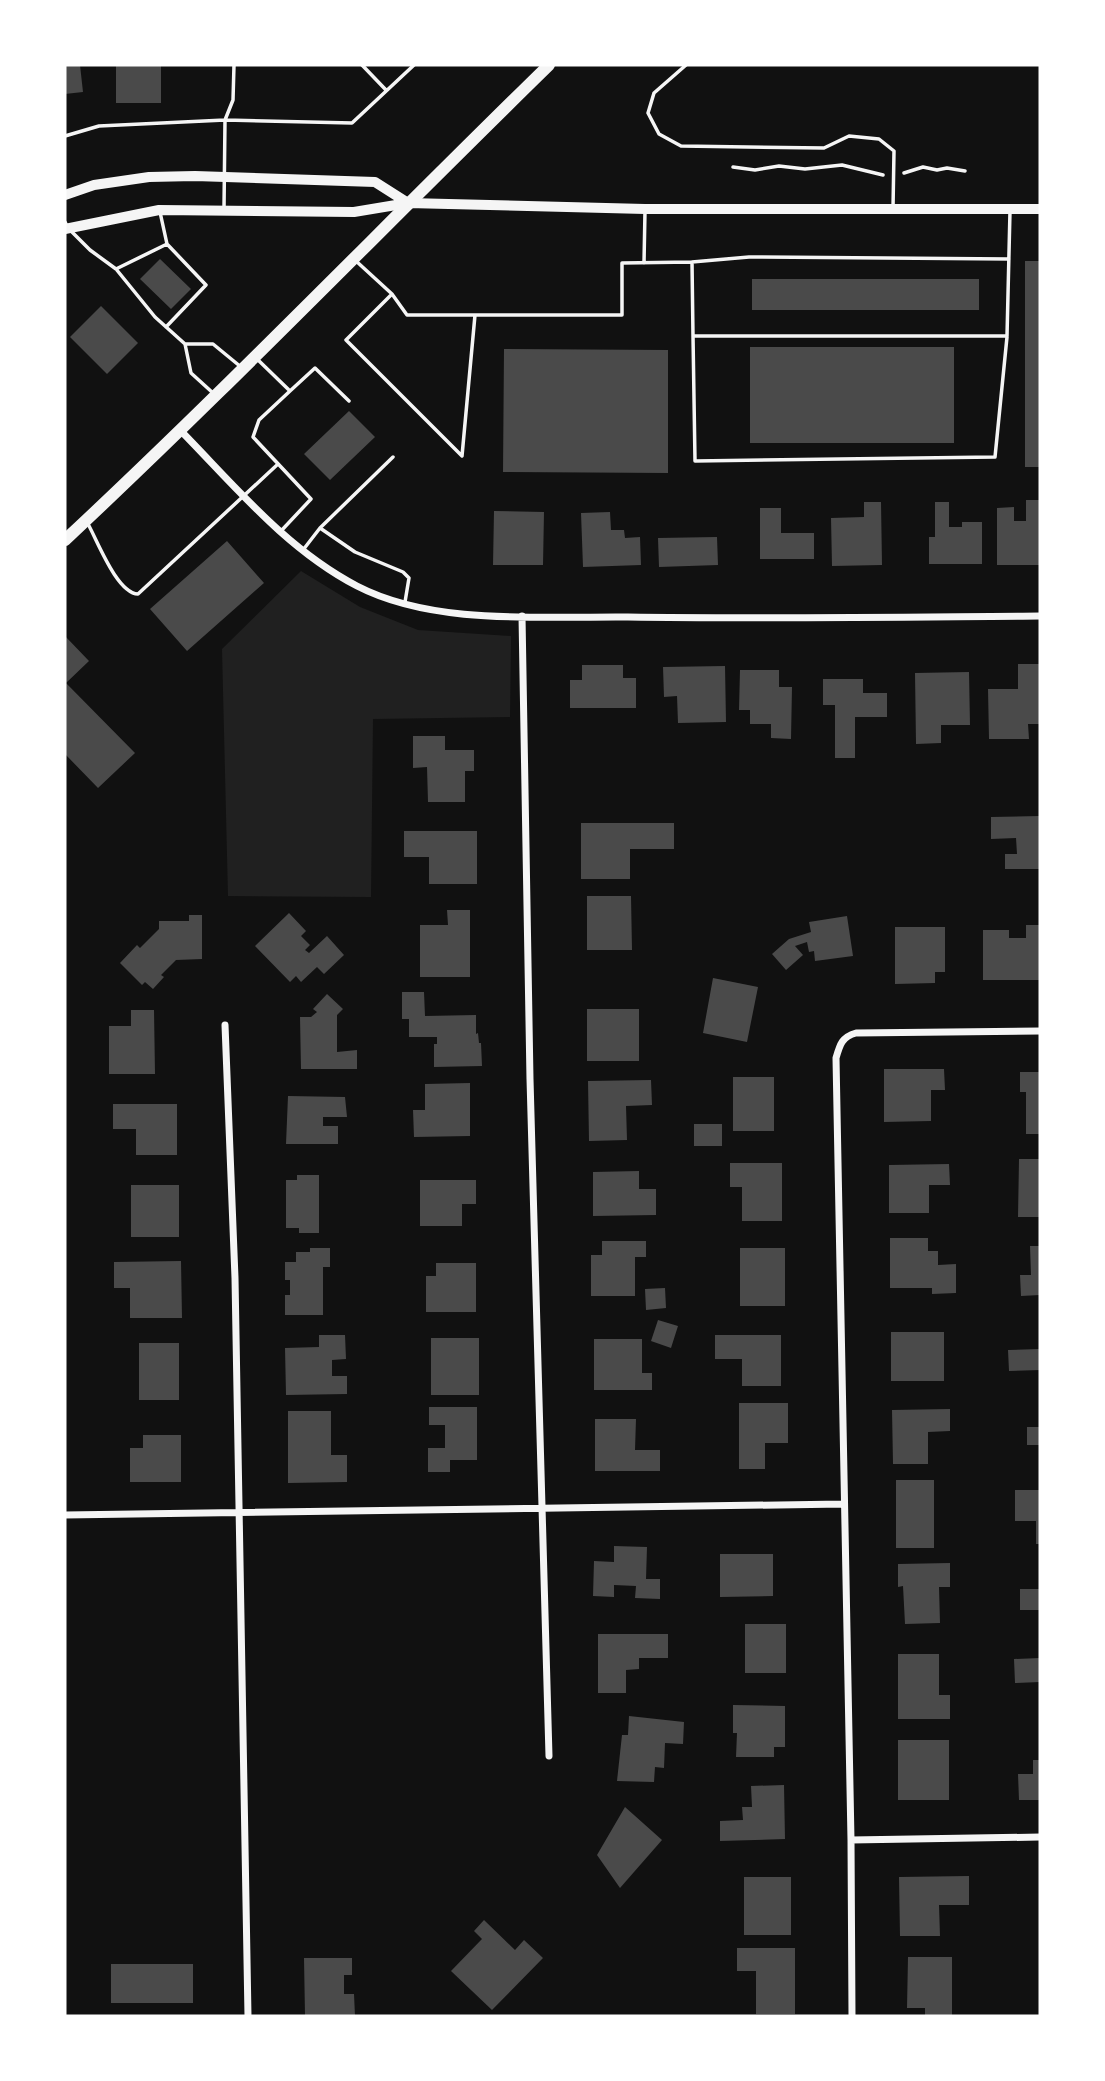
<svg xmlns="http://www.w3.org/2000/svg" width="1105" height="2081" font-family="'Varela Round',sans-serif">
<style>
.green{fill:#202020}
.building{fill:#4a4a4a}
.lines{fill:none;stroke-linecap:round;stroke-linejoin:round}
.path{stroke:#f5f5f5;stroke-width:3.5}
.service{stroke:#f5f5f5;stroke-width:3.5}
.minor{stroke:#f5f5f5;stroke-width:7}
.secondary{stroke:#f5f5f5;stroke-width:10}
.primary{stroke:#f5f5f5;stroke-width:12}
</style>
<rect width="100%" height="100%" fill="#111"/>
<path class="green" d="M301,571L360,607L418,630L511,636L510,717L373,719L371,897L228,896L222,649Z"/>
<path class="building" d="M65,65H80L83,92L65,94Z
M116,65H161V103H116Z
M160,259L191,289L171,309L140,279Z
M1025,261H1040V467H1025Z
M752,279H979V310H752Z
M101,306L138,343L107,374L70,337Z
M750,347H954V443H750Z
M504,349L668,350V473L503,472Z
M349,411L375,437L330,480L304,454Z
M1026,500H1040V565H997V508L1014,507V521H1026Z
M864,502H881L882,565L832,566L831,518L864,517Z
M935,502H949V527H962V522H982V564H929V537H935Z
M760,508H781V533H814V559H760Z
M494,511L544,512L543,565H493Z
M610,512L611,530H624L625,538L640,537L641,565L583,567L581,513Z
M717,537L718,565L659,567L658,538Z
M227,541L264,583L187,651L150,609Z
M65,636L89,661L66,683L135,753L98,788L65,754Z
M1018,664H1040V724H1028L1029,739H989L988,689H1018Z
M582,665H623V678H636V708H570V680H582Z
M725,666L726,722L678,723L677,696L664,697L663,667Z
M740,670H779V687H792L791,739L771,738V724H750V710H739Z
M969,672L970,725H941V743L916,744L915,673Z
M823,679H863V693H887V717H855V758H835V705H823Z
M413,736H445V750H474V771H465V802H428L427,767L413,768Z
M1040,816V869H1005V854H1017L1016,838L991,839V817Z
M581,823H674V849H630V879H581Z
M404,831H477V884H429V857H404Z
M587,896H631L632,950H587Z
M447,910H470V977H420V925H448Z
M289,913L306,931L301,936L310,945L305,950L309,953L327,936L344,955L324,974L317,967L301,982L296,976L290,982L255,946Z
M189,915H202V959L176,960L161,975L164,977L153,989L145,982L142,985L120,963L137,945L140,948L159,929V921H189Z
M847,916L853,956L815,961L814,951L809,952L807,942L795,946L803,955L786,970L772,954L789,939L811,932L809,922Z
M1026,925H1040V980H983V930H1009V938H1026Z
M895,927H945V972H935V983L895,984Z
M713,978L758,987L747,1042L703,1033Z
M402,992H424L425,1016L476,1015V1034L478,1033L479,1043H481L482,1066L434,1067V1044H437V1037H409V1019H402Z
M327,994L343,1009L337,1015V1052L357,1050V1069H301L300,1017H311L317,1012L313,1009Z
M587,1009H639V1061H587Z
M131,1010H154L155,1074H109V1026H131Z
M884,1069H944L945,1090H931V1121L884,1122Z
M1020,1072H1040V1134H1026V1092H1020Z
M733,1077H774V1131H733Z
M651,1080L652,1105L626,1106L627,1140L589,1141L588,1081Z
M470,1083V1136L414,1137L413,1110H425V1084Z
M288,1096L345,1097L347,1117H323V1126H338V1144H286Z
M113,1104H177V1155H136V1129H113Z
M694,1124H722V1146H694Z
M1019,1159H1040V1217H1018Z
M730,1163H782V1221H742V1187H730Z
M949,1164L950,1185H929V1213H889V1165Z
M639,1171V1189H656V1215L593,1216V1172Z
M297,1175H319V1233H299V1228H286V1180H297Z
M420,1180H476V1204H462V1226H420Z
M131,1185H179V1237H131Z
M890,1238H928V1251H938V1265L956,1264V1293L932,1294V1288H890Z
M602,1241H646V1257H635V1296H591V1255H602Z
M1030,1246H1040V1295L1021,1296L1020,1275H1031Z
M310,1248H330V1267H323V1315H285V1295H290V1280H285V1262H296V1252H310Z
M740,1248H785V1306H740Z
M181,1261L182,1318H130V1288H114V1262Z
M436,1263H476V1312H426V1276H436Z
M665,1288L666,1308L646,1310L645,1289Z
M658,1320L678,1326L671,1348L651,1341Z
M891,1332H944V1381H891Z
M319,1335H345L346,1359L332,1360V1376H347V1394L286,1395L285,1348L319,1347Z
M715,1335H781V1386H742V1359H715Z
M431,1338H479V1395H431Z
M594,1339H642V1373H652V1390H594Z
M139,1343H179V1400H139Z
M1040,1349V1370L1009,1371L1008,1350Z
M739,1403H788V1443H765V1469H739Z
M429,1407H477V1460H450V1472H428V1448H445V1425H429Z
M950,1409V1431L928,1432V1464H893L892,1410Z
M288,1411H331V1455H347V1482L288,1483Z
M595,1419H636L635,1450H660V1471H595Z
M1027,1427H1040V1445H1027Z
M143,1435H181V1482H130V1448H143Z
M896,1480H934V1548H896Z
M1015,1490H1040V1544H1036V1521H1015Z
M614,1546L647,1547L646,1579H660V1599L635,1598L636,1586L614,1585V1597L593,1596L594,1561L614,1562Z
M720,1554H773V1596L720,1597Z
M950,1563V1587H939L940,1623L905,1624L903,1586L898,1587V1564Z
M1020,1589H1040V1610H1020Z
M745,1624H786V1673H745Z
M598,1634H668V1658H639V1669L626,1670V1693H598Z
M898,1654H939V1695H950V1719H898Z
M1040,1658V1682L1015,1683L1014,1659Z
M733,1705L785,1706V1747H774V1757H736L737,1733H733Z
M629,1716L684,1722L683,1744L665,1743L664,1768L655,1767L654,1782L617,1781L622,1735H628Z
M898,1740H949V1800H898Z
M1033,1760H1040V1800H1019L1018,1774H1033Z
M784,1785L785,1839L720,1841V1821L743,1820L742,1807H752L751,1786Z
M625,1807L662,1840L620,1888L597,1855Z
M969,1876V1905H939L940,1936H900L899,1877Z
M744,1877H791V1935H744Z
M484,1920L515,1950L524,1940L543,1958L492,2010L451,1971L482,1939L474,1931Z
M737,1948H795V2014H756V1971H737Z
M908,1957H952V2016H925V2008H907Z
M304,1958H352V1975H344V1994H354L355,2016H305Z
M111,1964H193V2003H111Z"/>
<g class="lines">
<path class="path" d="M733,167L755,170L779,166L805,169L842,165L883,175
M904,173L923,167L937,170L947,168L965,171"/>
<path class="service" d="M362,65L386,90
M686,65L654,93L648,113L659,134L681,146L824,148L849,136L879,139L894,151L893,208
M65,136L99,126L225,120L352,123L414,65
M224,208L225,120L233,100L234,65
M65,222L68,228L90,250L116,269L155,317L185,344L191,373L213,393
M356,261L392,294L407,315H622V263L692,262L693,336H1007L1010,211
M692,262L749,257L1009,259
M644,263L645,211
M116,269L167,244L160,212
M392,294L346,340L462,456L475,315
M166,327L206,285L167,244
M693,336L695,461L995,457L1007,337
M185,344H213L241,367
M256,358L290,391L259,420L253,437L311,499L281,531
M290,391L315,368L349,401
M88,524C98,542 117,593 138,594L278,464
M320,528L355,552L403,572L409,578L405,602
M303,550L320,528L393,457"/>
<path class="minor" d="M180,430C235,486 286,549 357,586C434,626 542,616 628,617C765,619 903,617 1040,616
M522,616L530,1079L549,1756
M225,1025L235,1278L248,2016
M65,1515L843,1504
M851,1840L1040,1837
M852,2016L851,1840L836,1058C840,1044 842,1037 856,1033L1040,1031"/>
<path class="secondary" d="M65,195L94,185L149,177L195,176L375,182L408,203
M65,229L159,210L354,212L408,203L645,209H1040"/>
<path class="primary" d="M65,540C230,386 387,223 549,65"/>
</g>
<rect width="1105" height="2081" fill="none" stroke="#ffffff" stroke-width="133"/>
</svg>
